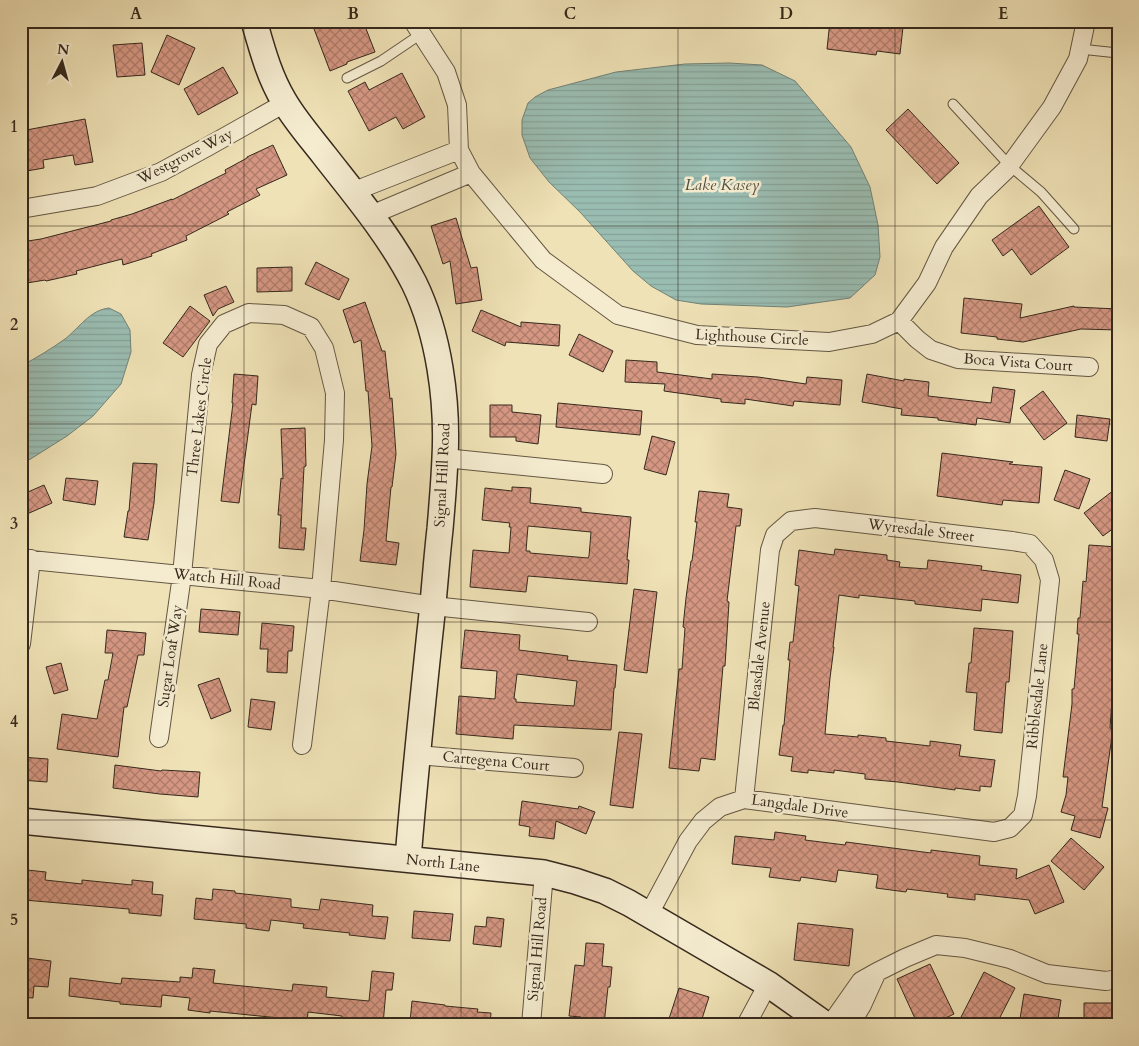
<svg xmlns="http://www.w3.org/2000/svg" width="1139" height="1046" font-family="Cardo,serif">
<style>
.water{fill:url(#water-rules);stroke:#728276}
.building{fill:url(#building-cross-hatch);stroke:#36291d;fill-rule:evenodd}
.lines{fill:none;stroke-linecap:round;stroke-linejoin:round}
.lane-casing{stroke:#645743;stroke-width:11}
.street-casing{stroke:#645743;stroke-width:20}
.secondary-casing{stroke:#36291d;stroke-width:28}
.lane{stroke:#f5ecd0;stroke-width:9}
.street{stroke:#f5ecd0;stroke-width:18}
.secondary{stroke:#f5ecd0;stroke-width:25}
.grid{fill:none;stroke:#36291d;stroke-width:1;stroke-opacity:0.55}
.labels{text-anchor:middle;stroke-width:5;stroke-linejoin:round;paint-order:stroke}
.street-label{font-size:15px;fill:#36291d;stroke:#f5ecd0}
.water-label{font-size:16px;font-style:italic;fill:#4f4e42;stroke:#f5ecd0}
.neatline{fill:none;stroke:#36291d;stroke-width:2}
.grid-label{font-size:16px;text-anchor:middle;font-weight:bold;fill:#36291d}
</style>
<defs>
<pattern id="water-rules" width="6" height="5" patternUnits="userSpaceOnUse" patternTransform="scale(1.25)"><rect width="6" height="5" fill="#9abdb2"/><path d="M0 2.5h6" fill="none" stroke="#85a299"/></pattern>
<pattern id="building-cross-hatch" width="8" height="8" patternUnits="userSpaceOnUse" patternTransform="scale(1.25)"><rect width="8" height="8" fill="#d59782"/><path d="M0 0l8 8M0 8l8-8" fill="none" stroke="#ae7b6a"/></pattern>
</defs>
<rect width="100%" height="100%" fill="#efe2b6"/>
<filter id="stains"><feTurbulence type="fractalNoise" baseFrequency=".004" numOctaves="4"/><feColorMatrix values="0 0 0 0 .2 0 0 0 0 .09 0 0 0 0 .02 0 0 0 .5 -.17"/></filter>
<radialGradient id="worn" r=".72"><stop offset=".6" stop-color="#630" stop-opacity="0"/><stop offset="1" stop-color="#630" stop-opacity=".3"/></radialGradient>
<path class="water" d="M729,63L762,65L795,81L851,147L870,187L878,225L880,257L875,275L850,298L787,307L701,304L676,300L651,286L633,271L580,212L549,182L530,158L522,135V120L528,103L535,97L548,90L616,72L685,64Z
M109,308L121,314L130,330L131,352L121,384L93,416L67,436L21,465V366C36,358 51,349 65,339C79,328 90,310 109,308Z"/>
<path class="building" d="M311,21H363L375,52L347,62V64L330,71Z
M830,21H859L903,27L900,54L877,51L876,55L827,49Z
M167,35L195,48L179,85L151,72Z
M142,43L145,75L117,77L113,45Z
M223,67L238,93L198,115L184,89Z
M402,73L425,117L403,129L396,117L369,131L348,91L365,82L369,90Z
M908,109L959,163L937,184L886,130Z
M85,119L93,162L75,165L73,155L43,160L44,168L21,172V131Z
M273,145L287,175L256,189L260,195L227,212L229,214L186,236L187,240L151,254L152,256L123,265L122,259L76,271L77,274L46,281L45,280L21,284V242L41,239L111,221V220L132,214L172,199V200L226,173L225,170L247,158V157Z
M1039,206L1069,247L1031,275L1012,249L1003,256L992,240Z
M456,218L471,268L477,267L482,300L456,304L450,261L443,264L431,226Z
M316,262L349,279L339,300L305,284Z
M292,267V291L257,292V268Z
M226,286L234,302L218,309L213,316L204,295Z
M964,298L1022,304L1020,318L1074,306V307L1118,309V330L1081,329L1023,342L997,339V337L961,333Z
M365,302L382,351H385L390,399L392,398L396,454L392,487H391L386,541L399,543L396,565L360,561L364,530L367,484L372,446L368,391H366L361,340L354,343L343,310Z
M190,306L210,321L183,357L163,343Z
M481,310L521,327V322L560,325L559,346L506,342L505,346L472,331Z
M579,334L613,351L603,372L569,355Z
M626,360L657,362V372L712,379V374L758,377L806,384L807,377L842,380L840,405L794,401L793,406L745,399V404L721,402V399L664,391L665,384L625,382Z
M234,374L258,376L256,405L252,404L239,503L221,501L233,403H232Z
M867,374L904,381V379L929,382L928,396L991,403L993,387L1015,390L1010,423L977,418L976,425L938,420V418L901,415L902,409L862,402Z
M1043,391L1067,423L1044,440L1020,408Z
M558,403L642,411L640,435L556,427Z
M490,405H512V412L541,415L538,444L516,441V437H490Z
M1077,415L1110,419L1107,441L1075,437Z
M305,428L306,466L304,467L301,528H306L304,550L279,548L281,515H278L281,478L283,479L281,429Z
M652,436L675,442L666,475L644,469Z
M942,453L1013,462L1009,464L1042,467L1039,503L1003,500L1002,505L937,496Z
M133,463L157,464L154,503L148,540L124,537L128,511H129Z
M1065,470L1090,479L1079,509L1054,500Z
M66,478L98,481L95,505L63,500Z
M44,485L52,503L27,514L21,502V495Z
M512,487L531,488L530,503L581,508V512L631,517L627,560H629L627,584L528,576L526,592L470,587L473,550L509,553L511,527H509L510,523L482,520L485,488L512,491ZM528,526L591,532L589,556L588,558L530,553V551H526Z
M1118,487V525L1103,536L1084,513Z
M699,491L729,494L727,507L742,509L740,526H736L727,601L729,602L725,666H723L715,760L701,758L699,771L669,768L679,669H682L685,628L683,627L686,598L691,561H692L697,522H695Z
M1089,545L1118,547V678L1117,687H1113L1110,728L1113,729L1102,807L1108,808L1100,838L1071,830L1075,816L1061,812L1066,795L1068,777H1063L1072,704V689H1074L1079,634H1077L1078,618H1080L1083,581L1086,582Z
M835,549L887,555V560L900,562L899,567L927,569L928,560L982,566L981,570L1021,575L1018,603L982,599L981,611L915,604V601L859,595V598L839,595L833,647H834L830,678L825,734L858,737V735L886,738V741L930,746V741L961,745L959,756L995,760L991,787L980,786V791L955,788V790L898,782L865,779V774L834,770V773L808,770V773L791,771L793,757L779,755L783,725H784L790,660H788L790,642H793L799,586L795,585L799,550L834,555Z
M634,589L657,592L647,673L624,670Z
M201,609L240,612L238,635L199,632Z
M262,623L294,626L292,651H288L287,673L267,672L268,649H260Z
M974,628L1013,631L1009,682H1006L1002,733L974,730L977,693L966,692L969,663H971Z
M107,630L146,633L144,655H138L127,707H124L118,757L57,749L62,714L97,719L105,680H108L113,653H105Z
M465,630L520,635L519,650L568,656L567,660L617,665L615,688H614L611,730L514,725L513,739L456,734L459,696L495,699L497,671L461,668ZM517,674L577,681L574,706L516,702V699H514Z
M61,663L68,690L54,694L46,667Z
M219,678L231,711L211,719L198,685Z
M251,699L275,702L271,730L248,727Z
M619,732L642,734L633,808L610,805Z
M21,757L48,759L47,782L21,780Z
M115,765L161,771L162,770L200,772L198,797L160,794L113,788Z
M522,801L578,809L579,806L595,812L586,834L556,821L554,839L529,836L530,827L519,825Z
M775,832L806,836L805,840L845,845L846,842L931,853V850L980,856L979,865L1017,869L1016,879L1049,865L1064,902L1035,914L1029,900L975,894V900L947,897L948,894L907,889L906,892L876,888L878,875L838,870L836,882L801,877L800,881L769,877L771,868L732,864L735,836L774,840Z
M1071,838L1104,867L1084,890L1051,861Z
M27,870L46,872L45,880L82,884V880L132,885V880L153,882L152,894L163,895L161,916L129,913V909L24,900Z
M213,889L235,891V893L291,899V907L319,910L321,899L373,905L372,916L388,917L385,939L349,935L350,933L303,928L304,924L271,920L269,931L246,928V924L194,919L196,898L212,900Z
M414,911L453,914L450,941L412,938Z
M487,917L504,919L501,947L473,944L475,926L486,927Z
M798,923L853,929L849,966L794,960Z
M586,943L604,944L602,966L612,967L610,987H608L604,1025H580L581,1017L569,1016L575,965L584,966Z
M27,958L51,961L48,987L34,986L33,998L21,997V969H26Z
M930,964L954,1014L931,1025H918L897,979Z
M193,968L215,970L213,983L292,991L293,984L327,987L326,997L369,1001L372,971L394,973L392,990H386L383,1025H341L342,1016L308,1012L307,1023L289,1021V1019L210,1011V1013L188,1010L190,998L162,995L161,1007L120,1004V1002L69,996L70,978L121,984L122,978L180,982V977L192,978Z
M984,972L1015,988L996,1025H967L959,1021Z
M679,988L709,997L700,1025H667Z
M1024,994L1061,1000L1057,1025H1019Z
M412,1001L445,1005V1006L478,1009L477,1012L491,1013L490,1025H422V1023L410,1022Z
M1084,1003H1118V1025H1084Z"/>
<g class="lines">
<defs>
<path id="lane" d="M1080,49L1118,53
M347,78L381,61L421,34
M953,104L1010,166L1041,192L1074,229"/>
<path id="street" d="M413,21L446,72L457,105L459,150L471,173L543,260L618,315L697,335L829,342L872,334L899,321L927,283L944,247L979,196L1007,169L1052,107L1078,59L1086,21
M352,192L459,150
M21,209L97,196L161,172L207,147L285,103
M371,215L471,173
M899,321L917,339L931,350L958,359L1089,367
M445,458L603,474
M21,559L321,589L433,606L588,622
M21,644L31,559
M159,738L182,575L201,375L208,344L224,324L249,313L284,315L311,327L324,348L335,393L334,440L321,589L302,745
M417,755L574,768
M649,914L688,841L703,821L720,807L744,799L994,832L1010,828L1023,815L1027,796L1050,580L1044,560L1030,544L1012,541L815,518L791,521L775,535L770,550L744,799
M531,1025L544,873
M746,1025L768,984
M830,1025L861,981L877,972L905,958L936,945L965,948L1010,959L1047,974L1106,981L1118,979
M850,1025L862,1005L876,974"/>
<path id="secondary" d="M254,21C262,49 269,76 284,101C295,120 310,137 324,155C356,196 390,236 414,283C439,334 448,401 445,458C444,482 442,506 440,529C436,564 434,598 430,632C422,708 414,783 408,859
M21,821L544,873L575,881L605,891L629,903L768,984L826,1025"/>
</defs>
<use href="#lane" class="lane-casing"/>
<use href="#street" class="street-casing"/>
<use href="#secondary" class="secondary-casing"/>
<use href="#lane" class="lane"/>
<use href="#street" class="street"/>
<use href="#secondary" class="secondary"/>
</g>
<path class="grid" d="M244,21V1025M461,21V1025M678,21V1025M895,21V1025M21,226H1118M21,424H1118M21,622H1118M21,820H1118"/>
<g class="labels">
<g class="street-label">
<text transform="translate(185 156) rotate(-27)" y="5">Westgrove Way</text>
<text transform="translate(752 337) rotate(3)" y="5">Lighthouse Circle</text>
<text transform="translate(1018 362) rotate(4)" y="5">Boca Vista Court</text>
<text transform="translate(199 417) rotate(-83)" y="5">Three Lakes Circle</text>
<text transform="translate(442 475) rotate(-87)" y="5">Signal Hill Road</text>
<text transform="translate(921 530) rotate(7)" y="5">Wyresdale Street</text>
<text transform="translate(227 579) rotate(6)" y="5">Watch Hill Road</text>
<text transform="translate(170 656) rotate(-82)" y="5">Sugar Loaf Way</text>
<text transform="translate(759 656) rotate(-84)" y="5">Bleasdale Avenue</text>
<text transform="translate(1037 696) rotate(-84)" y="5">Ribblesdale Lane</text>
<text transform="translate(496 761) rotate(5)" y="5">Cartegena Court</text>
<text transform="translate(800 806) rotate(8)" y="5">Langdale Drive</text>
<text transform="translate(443 863) rotate(6)" y="5">North Lane</text>
<text transform="translate(537 949) rotate(-85)" y="5">Signal Hill Road</text>
</g>
<g class="water-label">
<text x="722" y="190">Lake Kasey</text>
</g>
</g>
<rect width="1139" height="1046" fill="none" stroke="#efe2b6" stroke-width="55"/>
<g transform="translate(62 62) rotate(6)" stroke="#f5ecd0" stroke-width="4" paint-order="stroke">
<path d="M0-4L9 19L0 12L-9 19Z" fill="#36291d"/>
<text y="-8" font-size="14" font-weight="bold" text-anchor="middle" fill="#36291d">N</text>
</g>
<rect x="28" y="28" width="1084" height="990" class="neatline"/>
<g class="grid-label">
<text x="136" y="19">A</text>
<text x="353" y="19">B</text>
<text x="570" y="19">C</text>
<text x="786" y="19">D</text>
<text x="1003" y="19">E</text>
<text x="14" y="132">1</text>
<text x="14" y="330">2</text>
<text x="14" y="529">3</text>
<text x="14" y="727">4</text>
<text x="14" y="925">5</text>
</g>
<rect width="100%" height="100%" filter="url(#stains)"/>
<rect width="100%" height="100%" fill="url(#worn)"/>
</svg>
